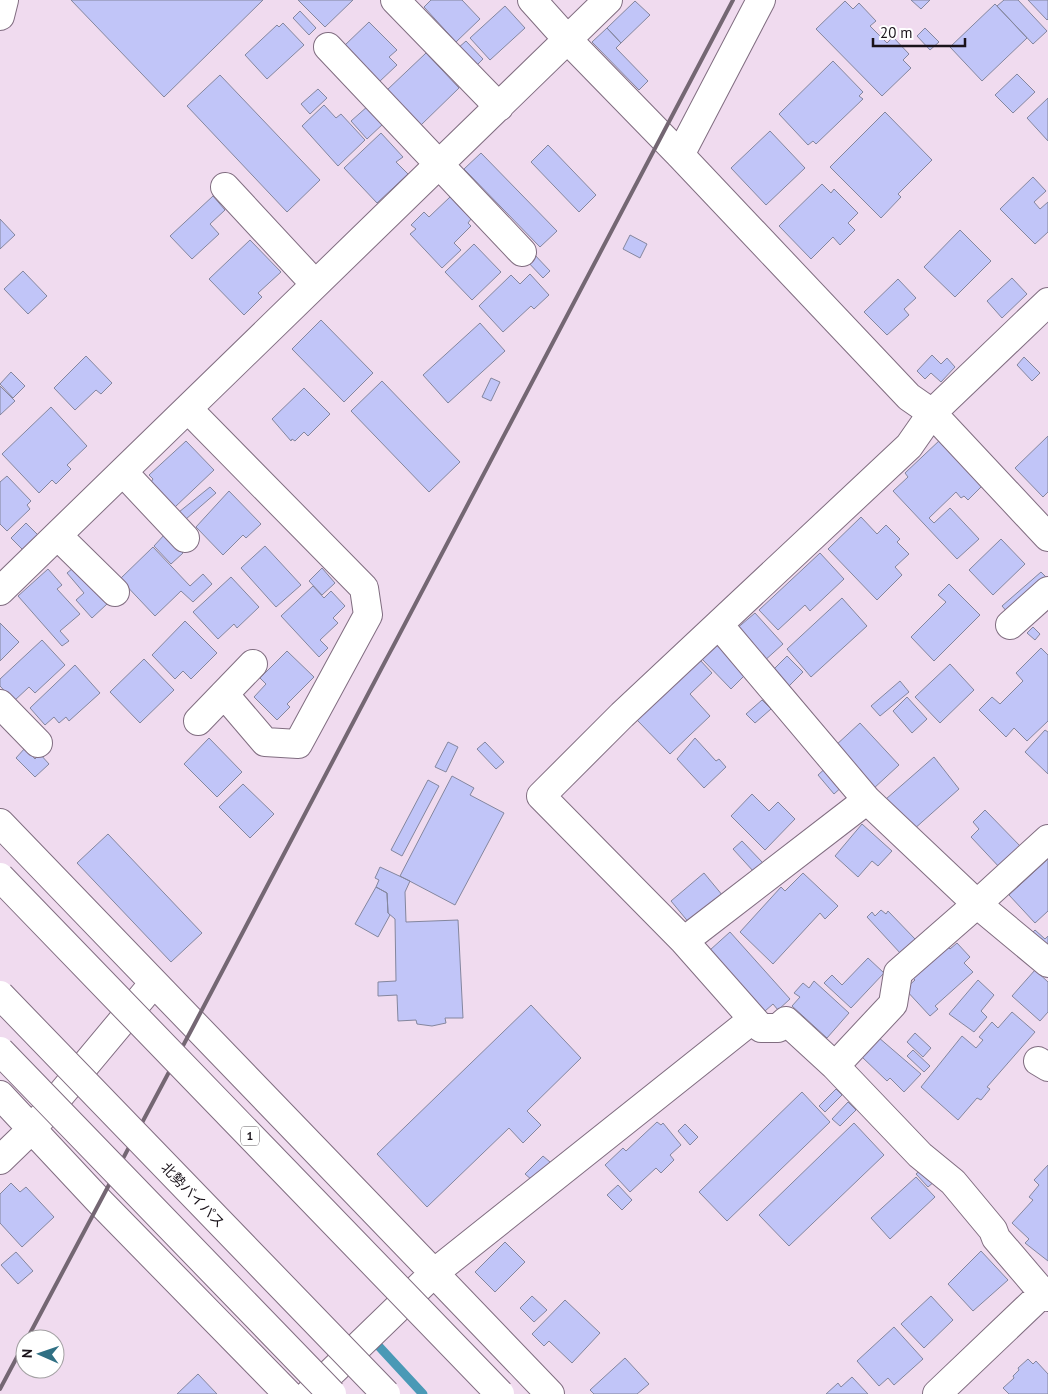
<svg xmlns="http://www.w3.org/2000/svg" width="1048" height="1394" font-family="'PT Sans','Noto Sans JP',sans-serif">
<style>
.lines{fill:none;stroke-linecap:round;stroke-linejoin:round}
.stream{stroke:#4a99b6;stroke-width:9}
.building{fill:#c1c5f8;stroke:#84869e}
.minor-casing{stroke:#806d80;stroke-width:30}
.major-casing{stroke:#806d80;stroke-width:30}
.highway-casing{stroke:#806d80;stroke-width:30}
.minor{stroke:#fff;stroke-width:28}
.major{stroke:#fff;stroke-width:28}
.highway{stroke:#fff;stroke-width:28}
.rail{stroke:#746773;stroke-width:4}
.highway-bridge-casing{stroke:#806d80;stroke-width:30;stroke-linecap:butt}
.highway-bridge{stroke:#fff;stroke-width:28}
.labels{text-anchor:middle;stroke-width:4;stroke-linejoin:round;paint-order:stroke}
.shield{fill:#fff;stroke:#5f5a5f;stroke-width:1}
.shield-label{font-size:12px;font-weight:bold;fill:#1a131a}
.street-label{font-size:14px;fill:#1a131a;stroke:#fff}
</style>
<rect width="100%" height="100%" fill="#f0dbef"/>
<g class="lines">
<path class="stream" d="M370,1343L373,1340L423,1394"/>
</g>
<path class="building" d="M71,0H263L164,97Z
M298,0H353L325,27Z
M431,0H462L480,19L456,42L424,7Z
M911,0H930L921,9Z
M1004,0H1018L1047,31L1033,44L997,6Z
M1028,0H1048V19L1047,20Z
M635,1L650,15L621,43L607,28Z
M845,1L853,9L859,3L876,21L870,26L887,43L893,37L909,54L903,60L911,68L882,96L816,29Z
M995,4L1027,38L982,81L950,47Z
M505,6L525,28L490,60L470,38Z
M300,11L316,28L309,35L293,18Z
M369,22L397,50L389,57L397,65L379,82L344,46Z
M283,23L304,45L267,79L245,55L277,25L279,27Z
M607,28L621,43L616,48L648,81L639,90L592,42Z
M925,28L939,42L930,50L917,36Z
M466,41L483,59L476,66L458,48Z
M426,53L459,88L421,125L387,90Z
M833,61L863,92L859,96L863,99L816,144L813,141L808,145L779,114Z
M1017,74L1035,92L1013,113L995,95Z
M220,75L320,180L287,212L187,106Z
M318,89L327,98L310,114L301,104Z
M1048,98V141L1027,118Z
M324,105L336,118L341,114L365,140L338,166L302,126Z
M368,106L384,123L367,139L351,121Z
M885,112L932,160L898,194L901,197L881,218L830,167Z
M770,131L805,168L766,205L731,168Z
M381,133L403,157L396,162L408,174L377,203L344,168Z
M548,145L596,195L579,212L531,162Z
M481,153L557,231L540,247L464,169Z
M1033,177L1046,191L1034,202L1040,209L1048,202V232L1035,244L1000,209Z
M822,184L831,193L834,189L858,213L848,223L855,230L840,245L833,237L811,259L779,226Z
M213,196L225,210L210,224L219,234L192,259L170,236Z
M450,197L471,219L468,223L471,226L454,243L461,250L442,268L410,234L416,229L411,225L424,212L429,217Z
M0,219L15,235L0,249Z
M960,230L991,261L955,297L924,267Z
M630,235L647,244L640,258L623,249Z
M250,240L281,272L258,293L262,297L244,315L209,279Z
M474,244L501,272L472,300L445,272Z
M533,253L550,271L543,278L526,260Z
M23,271L47,296L28,314L4,289Z
M530,274L549,295L534,309L531,306L503,332L479,306L511,275L520,284Z
M1012,278L1027,294L1002,318L987,301Z
M898,279L916,298L904,309L909,315L887,335L864,312Z
M321,320L373,373L344,402L292,349Z
M480,323L505,351L448,403L423,375Z
M932,355L941,364L947,358L955,367L941,382L931,373L925,379L917,371Z
M86,356L112,383L101,394L96,390L75,410L54,388Z
M1024,357L1040,373L1032,381L1017,365Z
M11,372L25,386L13,398L0,384Z
M491,378L500,382L491,401L482,397Z
M382,381L460,462L429,492L351,411Z
M0,386L15,401L0,415Z
M304,388L330,414L308,436L304,432L295,441L292,439L291,441L272,419Z
M51,407L87,446L67,465L71,469L56,484L52,480L39,493L2,454Z
M1048,436V492L1043,497L1015,468Z
M941,439L984,484L968,500L964,496L961,498L956,492L929,518L934,523L950,508L979,539L957,559L893,491L908,477L905,473Z
M186,441L214,470L175,507L151,482L153,479L149,475Z
M7,476L31,501L27,505L30,509L7,531L0,524V482Z
M210,487L216,493L186,519L179,512Z
M229,491L261,524L246,538L243,535L223,555L196,527Z
M861,517L877,534L886,525L900,539L897,542L909,554L895,567L902,575L877,600L828,549Z
M26,523L40,537L25,552L11,538Z
M165,534L183,553L171,564L154,546Z
M1001,539L1025,564L993,595L969,570Z
M265,546L301,585L276,607L241,568Z
M153,547L190,586L203,574L212,584L193,602L181,591L155,616L120,579Z
M820,553L844,579L810,611L805,605L778,630L759,610Z
M73,568L107,604L92,618L76,600L84,593L67,573Z
M322,568L335,583L322,595L309,581Z
M48,569L62,585L57,589L80,614L60,631L69,641L62,646L18,596Z
M1041,572L1048,579L1009,614L1002,606Z
M231,577L259,607L237,628L234,624L218,639L193,612Z
M949,584L980,615L934,661L911,637L946,602L938,595Z
M313,586L324,598L331,591L345,606L333,618L338,623L320,640L328,648L319,657L281,616Z
M842,598L867,626L811,677L787,649Z
M755,613L783,644L763,662L735,630Z
M185,621L217,653L191,679L183,671L175,679L152,655Z
M0,623L19,642L0,661Z
M1033,627L1040,634L1035,640L1027,633Z
M42,640L65,665L35,693L29,687L14,701L0,686V679Z
M719,643L747,673L731,689L702,659Z
M1041,648L1048,655V721L1027,741L1014,728L1006,737L979,710L992,697L1000,704L1023,681L1016,673Z
M287,651L314,677L287,704L290,707L277,720L254,697L266,684L260,678Z
M787,656L803,672L789,686L773,670Z
M144,659L174,690L140,723L110,692Z
M700,660L712,673L690,694L710,716L670,754L637,720Z
M950,664L974,690L940,723L915,697Z
M75,665L100,693L69,721L66,717L59,723L54,717L45,725L30,708Z
M900,681L909,692L880,716L871,706Z
M907,697L927,719L912,733L893,711Z
M762,700L771,709L755,723L746,714Z
M860,723L899,765L873,789L835,746Z
M1045,730L1048,732V774L1025,752Z
M209,738L242,772L217,797L184,764Z
M695,738L716,761L719,759L726,767L704,788L677,759Z
M448,742L458,747L446,772L435,767Z
M485,742L504,762L496,769L477,749Z
M25,748L35,759L40,754L49,764L35,777L16,758Z
M934,757L959,789L913,830L886,799Z
M829,765L845,784L834,794L818,775Z
M452,776L474,788L470,795L504,813L455,905L400,876Z
M428,780L439,786L402,856L391,850Z
M243,784L274,814L250,838L219,807Z
M752,794L769,811L778,802L795,819L765,850L731,816Z
M985,810L1022,848L1001,869L971,837L979,829L973,822Z
M862,824L892,851L878,866L872,861L858,877L835,856Z
M108,834L202,933L171,962L77,863Z
M742,841L763,863L754,872L733,849Z
M1048,859V911L1035,923L1009,895Z
M380,867L410,881L405,892L406,922L458,920L463,1018H445L446,1023L432,1026L417,1024L416,1020L398,1021L397,995L378,996V982L396,981L395,919L388,913L387,893L376,887L379,880L375,878Z
M704,873L723,896L690,924L671,901Z
M803,873L838,906L825,919L820,913L773,964L740,932L781,887L785,891Z
M376,887L387,893L388,913L390,915L378,937L355,924Z
M881,910L886,914L888,911L915,939L901,954L867,917L872,912L875,916Z
M1035,930L1045,939L1048,936V953L1029,936Z
M730,932L790,999L778,1010L773,1004L765,1011L710,950Z
M945,943L950,949L957,943L970,957L964,963L973,972L935,1006L938,1009L930,1016L905,989L915,980L910,975Z
M868,958L884,973L851,1008L824,983L832,975L842,985Z
M1035,970L1048,982V1012L1040,1021L1012,996Z
M978,980L994,995L981,1011L987,1017L974,1032L949,1014Z
M814,981L849,1013L827,1038L792,1006L800,997L794,993L803,983L809,988Z
M531,1005L581,1058L527,1111L541,1125L523,1143L509,1128L427,1207L377,1154Z
M1012,1012L1035,1032L987,1087L990,1089L981,1100L977,1098L958,1120L921,1087L962,1036L976,1048L983,1040L979,1037L992,1022L998,1028Z
M915,1033L931,1048L923,1057L907,1042Z
M878,1037L921,1074L904,1092L890,1078L887,1081L861,1056Z
M913,1050L930,1066L924,1072L907,1056Z
M836,1089L842,1095L825,1112L819,1106Z
M802,1092L830,1122L727,1221L699,1192Z
M848,1102L856,1110L840,1126L832,1119Z
M657,1122L661,1125L663,1123L681,1145L670,1155L674,1160L661,1173L656,1168L630,1192L605,1165L623,1148L626,1151Z
M854,1123L884,1155L789,1246L759,1215Z
M685,1124L698,1137L690,1145L678,1131Z
M543,1156L550,1162L532,1180L525,1174Z
M1048,1165V1261L1025,1243L1029,1239L1012,1223L1033,1200L1029,1197L1039,1185L1034,1180Z
M923,1168L935,1181L928,1187L916,1174Z
M916,1177L935,1197L890,1239L871,1218Z
M11,1183L20,1192L26,1187L54,1217L22,1247L0,1223V1194Z
M618,1185L632,1200L622,1210L607,1195Z
M505,1242L525,1262L495,1292L475,1272Z
M981,1251L1008,1280L973,1311L948,1284Z
M16,1252L33,1271L18,1284L1,1265Z
M532,1296L547,1310L534,1322L520,1308Z
M931,1296L953,1320L924,1348L901,1324Z
M565,1300L600,1333L572,1363L549,1341L544,1346L532,1334Z
M894,1327L923,1359L894,1385L888,1378L879,1386L857,1361Z
M625,1358L649,1384L637,1394H594L590,1390Z
M1028,1359L1033,1364L1036,1361L1048,1374V1394H1009L1003,1388L1014,1378L1013,1376L1019,1370L1018,1368Z
M198,1374L217,1394H177Z
M852,1377L868,1394H826L838,1383L841,1387Z"/>
<g class="lines">
<defs>
<path id="minor" d="M395,0L499,107
M532,0L567,39L680,155L909,397L932,413L1048,537
M328,47L522,252
M680,155L761,0
M225,187L315,284
M188,409L364,588L368,615L298,744L265,742L224,694
M123,472L185,538
M58,536L115,592
M0,591L608,0
M719,625L867,800L977,904L898,973L893,1004L835,1066L786,1021L778,1028H761L753,1019
M1010,625L1048,591
M0,704L38,743
M198,721L253,664
M0,823L434,1273
M1048,839L977,904L1048,963
M684,941L867,800
M1038,1061L1048,1067
M835,1066L920,1155L953,1182L993,1230L996,1238L1043,1293L1048,1297
M0,1095L100,1202L288,1394
M0,1160L32,1129L153,984
M309,1394L434,1273L753,1019L684,941L541,796L622,715L909,446L932,413L1048,302
M937,1394L1043,1293"/>
<path id="major" d="M0,16L4,0"/>
<path id="highway" d="M434,1273L550,1394"/>
</defs>
<use href="#minor" class="minor-casing"/>
<use href="#major" class="major-casing"/>
<use href="#highway" class="highway-casing"/>
<use href="#minor" class="minor"/>
<use href="#major" class="major"/>
<use href="#highway" class="highway"/>
<path class="rail" d="M27,1339L194,1025L733,0
M0,1389L25,1342"/>
<defs>
<path id="highway-bridge" d="M0,877L500,1394
M0,995L386,1394
M0,1051L332,1394"/>
</defs>
<use href="#highway-bridge" class="highway-bridge-casing"/>
<use href="#highway-bridge" class="highway-bridge"/>
</g>
<g class="labels">
<rect class="shield" x="241" y="1126.5" width="18" height="19" rx="4"/>
<g class="shield-label">
<text x="250" y="1140">1</text>
</g>
<g class="street-label">
<text transform="translate(193 1195) rotate(46)" y="5">北勢バイパス</text>
</g>
</g>
<g transform="translate(40 1354) rotate(272)"><circle r="24" fill="#ffffff" stroke="#a3a1a3"/>
<path d="M0-4L9 19L0 12L-9 19Z" fill="#307084"/>
<text y="-8" font-size="14" font-weight="bold" text-anchor="middle" fill="#1a131a">N</text>
</g>
<path d="M873 38v8h92v-8" fill="none" stroke="#1a131a" stroke-width="2.5"/>
<text x="880" y="38" font-size="15" fill="#1a131a" stroke="#ffffff" stroke-width="4" paint-order="stroke">20 m</text>
</svg>
